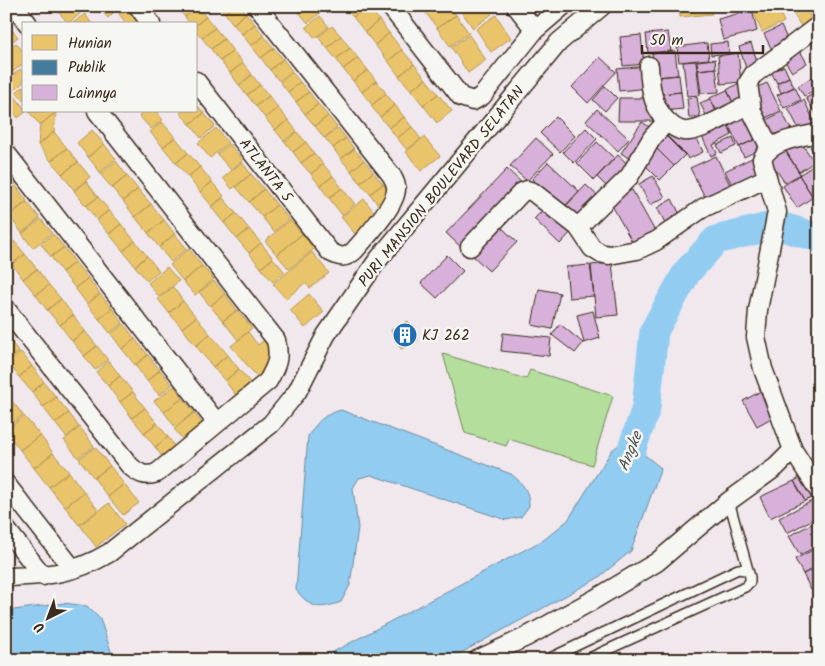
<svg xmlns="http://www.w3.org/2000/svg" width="825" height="666" font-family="Kalam,sans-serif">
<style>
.green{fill:#b3de9b;stroke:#77845c}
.water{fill:#92ccf1;stroke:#6f8b9d}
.homes{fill:#e9c46a;stroke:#b59653}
.public{fill:#457b9d;stroke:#426377}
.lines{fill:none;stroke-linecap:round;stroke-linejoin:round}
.river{stroke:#92ccf1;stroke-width:29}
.building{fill:#d8b1da;stroke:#3b2a1e}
.lane-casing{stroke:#3b2a1e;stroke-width:12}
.street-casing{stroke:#3b2a1e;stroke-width:21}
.lane{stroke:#f6f6f2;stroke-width:9}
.street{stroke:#f6f6f2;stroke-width:18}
.labels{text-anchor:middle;stroke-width:5;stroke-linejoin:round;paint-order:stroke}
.street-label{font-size:15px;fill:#3b2a1e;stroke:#f6f6f2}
.poi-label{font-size:15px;fill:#3b2a1e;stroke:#f6f6f2;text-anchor:start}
.water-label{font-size:16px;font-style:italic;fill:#515253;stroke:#f6f6f2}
</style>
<rect width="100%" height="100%" fill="#f0e8ed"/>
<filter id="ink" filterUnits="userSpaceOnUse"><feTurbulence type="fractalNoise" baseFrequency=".02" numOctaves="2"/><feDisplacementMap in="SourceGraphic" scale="10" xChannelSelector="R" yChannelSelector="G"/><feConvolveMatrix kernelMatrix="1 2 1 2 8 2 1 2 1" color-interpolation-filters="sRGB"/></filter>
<g filter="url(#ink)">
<path class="green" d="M443,354L526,379L530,370L613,396L592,465L509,439L506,446L465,433Z"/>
<path class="water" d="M341,410L511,474C523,484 529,490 529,506L521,517L506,520L371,475L359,478L353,488L358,528L350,585L341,602C318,610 312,609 296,590L308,436C319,420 323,415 341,410Z
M626,440L661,468L631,551L598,578L448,660H318L545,539L568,520L612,450Z
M64,603L87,606L100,619L114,660H64L57,654L20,660H6V611Z"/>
<path class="homes" d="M64,6H74L80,14L68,23L58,11Z
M98,6H118L119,7L108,18Z
M128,6H133L144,20L139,24H127L119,14Z
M176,6H197L185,17Z
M219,6H233L225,13Z
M234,6H241L246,13L233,24L225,13Z
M305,6H315L320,13L308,23L298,11Z
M344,6H367L353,17Z
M368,6L379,20L365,32L353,17Z
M427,6H450L456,15L437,28L423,9Z
M465,6H486L492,14L473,28L460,10Z
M679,6H711L712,14L680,17Z
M754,6H777L784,22L762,32L751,7Z
M793,6H804L816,25L805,33L790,8Z
M198,7L206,17L196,25L190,24L185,17Z
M246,13L255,24L242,34L233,24Z
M85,14L92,24H71Z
M456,15L469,33L450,46L437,28Z
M496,15L511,38L491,52L476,29Z
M320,16L329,27L315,38L306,27Z
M206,17L215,28L202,38L196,31V25Z
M379,20L389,33L375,45L365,32Z
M255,24L264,36L251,46L242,34Z
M8,25L18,37L6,46V26Z
M332,26L341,36L327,48L318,37Z
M215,28L224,39L211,49L202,38Z
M389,33L402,50L388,61L375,45Z
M469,35L486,60L468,73L451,47Z
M264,36L274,48L261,58L251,46Z
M341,36L350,48L336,59L327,48Z
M224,39L233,51L220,61L211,49Z
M16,43L24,53V63L6,77V50Z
M274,48L283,59L270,70L261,58Z
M350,48L358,58L343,69L336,59Z
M402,50L414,64L399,76L388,61Z
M233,51L243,63L230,73L220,61Z
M358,58L368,70L353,81L343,69Z
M283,59L292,71L279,81L270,70Z
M243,63L252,74L239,85L230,73Z
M414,64L426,79L411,90L399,76Z
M20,69L24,74V82L13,91L6,83V81Z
M368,70L376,81L362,92L353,81Z
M292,72L300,82L288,92L280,82Z
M252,75L260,85L247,95L239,86Z
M426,79L438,94L423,105L411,90Z
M376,81L386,93L372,105L362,92Z
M300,82L309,92L296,102L288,92Z
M260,85L269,96L256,106L247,95Z
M24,86V101L16,92Z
M309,92L318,104L305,114L296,102Z
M386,94L395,105L380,117L371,106Z
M438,94L452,111L437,123L423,105Z
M14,95L24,108V111H27L18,118L6,103V100Z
M269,96L278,108L265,118L256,106Z
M196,104L204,113L190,124L180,113L182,111H196Z
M318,104L328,116L315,126L305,114Z
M395,105L404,117L389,128L380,117Z
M278,108L288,120L275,130L265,118Z
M55,111L56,112L40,125L29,112Z
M145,111H156L163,120L151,129L139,116Z
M56,112L54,132L38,145L40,125Z
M204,113L215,126L201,138L190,124Z
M328,116L337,127L324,138L315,126Z
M404,117L412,127L397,138L389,128Z
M288,120L297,131L284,141L275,130Z
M162,122L175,137L163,147L150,132Z
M412,127L421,139L407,150L397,138Z
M216,128L228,143L210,158L198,143Z
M338,128L346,138L333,148L325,138Z
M92,130L104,144L88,157L77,143Z
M54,132L67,148L51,161L38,145Z
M297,132L306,142L293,152L285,142Z
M175,137L188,153L176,163L163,147Z
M424,137L440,156L421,171L406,152Z
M346,138L354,149L341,159L333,148Z
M306,142L314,153L301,163L293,152Z
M104,144L116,159L100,172L88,157Z
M229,144L243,160L231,170L217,154Z
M67,148L78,162L62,174L51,161Z
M354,149L364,160L351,171L341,159Z
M188,153L200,167L188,177L176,163Z
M314,153L323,164L311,174L301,163Z
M364,160L373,172L360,183L351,171Z
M116,161L127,176L112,188L100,174Z
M78,162L90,177L74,190L62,174Z
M242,162L251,174L232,189L223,178Z
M323,164L333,176L320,186L311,174Z
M200,167L212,182L200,192L188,177Z
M6,172L16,184L6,191Z
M373,172L383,184L370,194L360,183Z
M251,174L264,189L249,202L236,187Z
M127,176L138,189L123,201L112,188Z
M333,176L342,188L329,198L320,186Z
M86,181L98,197L86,206L74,191Z
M212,182L224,196L212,206L200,192Z
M383,184L392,196L379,206L370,194Z
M16,186L27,201L8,216L6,214V194Z
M342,188L355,204L342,215L329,198Z
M138,189L151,204L135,217L123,201Z
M264,189L277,205L262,217L249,202Z
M98,197L109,210L97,220L86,206Z
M223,198L236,213L224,223L211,207Z
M364,199L378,217L355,234L341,217Z
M27,202L40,218L22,233L9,216Z
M151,204L164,220L148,233L135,217Z
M277,205L289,219L274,232L262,217Z
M109,210L121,224L109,234L97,220Z
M236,213L249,229L237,239L224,223Z
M41,219L52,233L33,248L22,234Z
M164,220L175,234L159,247L148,233Z
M290,220L302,234L277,255L265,241Z
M121,224L135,241L123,251L109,234Z
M249,229L261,243L249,253L237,239Z
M53,234L64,247L51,257L41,244Z
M175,234L187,249L171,262L159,247Z
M302,234L314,249L289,269L277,255Z
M14,241L25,254L12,264L6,257V247Z
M135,241L147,256L135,266L123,251Z
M261,243L273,258L261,268L249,253Z
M64,247L75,262L62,272L51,257Z
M189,249L202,266L183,281L170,265Z
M312,252L329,273L310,288L305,283L286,299L273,284Z
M25,254L37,269L23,279L12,264Z
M147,256L159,271L147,281L135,266Z
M273,258L285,272L273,282L261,268Z
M75,262L88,278L75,288L62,272Z
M202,266L214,279L195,295L183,281Z
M167,267L179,281L159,297L148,283Z
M37,269L49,285L36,295L23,279Z
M88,278L100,294L87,304L75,288Z
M214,281L225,294L210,306L199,292Z
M49,285L61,299L47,310L36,295Z
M173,287L183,301L169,313L158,299Z
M100,294L112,308L99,319L87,304Z
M225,294L237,310L223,321L210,306Z
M309,294L324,312L305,328L290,310Z
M61,299L73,315L60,325L47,310Z
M183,301L196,317L182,328L169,313Z
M112,308L123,323L110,333L99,319Z
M237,310L252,328L238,340L223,321Z
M73,315L85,331L72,341L60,325Z
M196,317L210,334L196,346L182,328Z
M408,321L418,340L401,349L391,330Z
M124,324L135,339L122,349L111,334Z
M85,331L97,346L84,356L72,341Z
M248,332L258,345L264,340L274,353L275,365L258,378L231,346Z
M210,334L228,355L213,367L196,346Z
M8,338L19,352L6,362V340Z
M135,339L148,355L135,365L122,349Z
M97,346L108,360L95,370L84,356Z
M21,352L32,366L19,377L8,362Z
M148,355L160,370L147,381L135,365Z
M228,355L239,369L225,381L213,367Z
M109,361L120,376L108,386L96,372Z
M32,366L44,382L32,392L19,377Z
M239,369L253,386L238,398L225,381Z
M160,370L172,385L159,395L147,381Z
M120,376L133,392L120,402L108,386Z
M44,382L56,397L43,407L32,392Z
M174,386L183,398L164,412L154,401Z
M133,392L145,408L132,418L120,402Z
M9,397L23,415L6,428V399Z
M56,397L69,413L55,423L43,407Z
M183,398L194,412L175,427L164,412Z
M145,408L157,423L144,433L132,418Z
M69,413L79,427L66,437L55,423Z
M194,413L206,428L186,443L174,429Z
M24,416L40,435L20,450L6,432V430Z
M157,423L168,437L155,447L144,433Z
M80,427L94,446L78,458L64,440Z
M40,435L53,453L34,468L20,450Z
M168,437L179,452L166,462L155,447Z
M95,447L110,466L94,478L79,459Z
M53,453L69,472L49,487L34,468Z
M110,466L124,484L108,497L94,478Z
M69,472L84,492L65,507L49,487Z
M124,484L139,503L123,515L108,497Z
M84,492L98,510L79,525L65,507Z
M109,503L125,524L96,547L80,525Z"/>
<path class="public" d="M819,141V161L810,147Z"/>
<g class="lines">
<path class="river" d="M618,481L629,457L646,408L654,331L687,272L716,240L776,225L819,238"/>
</g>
<path class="building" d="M752,10L757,31L723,40L718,19Z
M781,26L790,45L773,52L764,34Z
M668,32L671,51L648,53L646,34Z
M641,35L644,64L623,66L620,37Z
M728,42L729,53L711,55L710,44Z
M707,43L709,59L679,62L677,47Z
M751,43L759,67L747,71L739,47Z
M796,44L807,63L792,72L780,53Z
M675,51L678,75L655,77L652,53Z
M738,53L741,82L721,84L718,56Z
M600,57L616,72L588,103L572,87Z
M715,59L716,68L698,70L697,61Z
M696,61L700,95L687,96L683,62Z
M646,66L649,88L619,91L617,69Z
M784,66L789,77L777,83L771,72Z
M716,68L719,92L701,93L698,70Z
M679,75L681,92L661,94L659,77Z
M789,77L794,87L781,93L777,83Z
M812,77L819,87L804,96L798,86Z
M739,83L749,103L736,109L727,90Z
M767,83L781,111L763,119L749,91Z
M605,86L617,98L605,111L593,100Z
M795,87L801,100L784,108L777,95Z
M727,90L736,109L720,117L710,98Z
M819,91V119L806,98Z
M681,92L683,109L663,111L661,94Z
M697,97L700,117L689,118L687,98Z
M619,98H653V121H618Z
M710,99L719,117L709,121L700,103Z
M804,100L815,123L800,131L788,108Z
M597,109L629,139L618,151L586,121Z
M747,110L760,137L739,147L726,120Z
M782,112L794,135L773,145L762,122Z
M556,117L575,136L560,152L540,133Z
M725,120L732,135L713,145L717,153L711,156L700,132Z
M642,122L654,130L633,161L621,153Z
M671,127L695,134L703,152L688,159L686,155L664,133Z
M586,128L597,139L574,163L563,152Z
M666,136L685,155L674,166L655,147Z
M760,137L765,147L744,157L739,147Z
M536,138L553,154L527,181L510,166Z
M733,138L736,146L721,153L717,145Z
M597,142L614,158L594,180L577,163Z
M801,142L814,162L799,172L786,151Z
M655,147L674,166L660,180L641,161Z
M784,149L800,174L785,183L769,159Z
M618,155L633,169L612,192L597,177Z
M716,156L732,189L707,201L690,168Z
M754,157L762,175L734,189L725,171Z
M548,162L579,191L563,208L532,179Z
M819,162V194L813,197L799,175Z
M507,169L525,186L464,250L446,233Z
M799,175L813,197L797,208L783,186Z
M653,176L665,197L650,205L639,184Z
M586,185L601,199L579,222L564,208Z
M632,190L657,235L635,247L610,202Z
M672,199L682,218L667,226L657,208Z
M547,206L573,230L560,244L534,219Z
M498,224L517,242L489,271L470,253Z
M447,255L463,271L437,298L421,283Z
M612,263L618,315L596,317L591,265Z
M590,265L594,296L569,298L566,267Z
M539,289L560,293L552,329L532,325Z
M593,311L600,338L584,343L577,315Z
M560,324L583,343L575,353L552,335Z
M503,333L551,338L549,356L501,351Z
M761,391L775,416L757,426L743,401Z
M806,475L817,495L805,501L794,481Z
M794,481L805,501L770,518L760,497Z
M814,500L819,510V516L787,533L779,518Z
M819,520V545L800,555L789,536Z
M819,547V566L803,574L795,559Z
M819,566V586L811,590L803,574Z"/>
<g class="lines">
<defs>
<path id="lane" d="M546,660L738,569L745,570L749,573
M585,660L745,587L750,582V577L729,501"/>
<path id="street" d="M15,6L28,24
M138,6L151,24
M390,6L461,97L473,101L482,96L535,30L563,6
M516,6L535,30
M649,66C650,89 653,113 674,127C679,130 684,132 689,131C705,129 727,115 742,108H746L752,112L770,148
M196,81L330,252C340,257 345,259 354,251C365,238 398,204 396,187C396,183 393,179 392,176L257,6
M752,112L748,83L753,75L819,25
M819,133C800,137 771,140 762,159L777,212L758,310L756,337L763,369L793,450L819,491
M6,153L217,423
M578,227L629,177L652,138L666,122
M470,247L522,192L527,190L533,192L578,227L592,248L600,253L609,255L637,250L656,241L703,208L767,178
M6,309L130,466C139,474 145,477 157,473L268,381C277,365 280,358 276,340L97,111
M6,484L73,569
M6,529L43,576
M6,577C46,576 74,574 109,553L271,424L297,392L326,335L377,261L559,42L602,6
M477,660L526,637L595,599L657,562L729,501L776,467L793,450"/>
</defs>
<use href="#lane" class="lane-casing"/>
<use href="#street" class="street-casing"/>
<use href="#lane" class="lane"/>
<use href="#street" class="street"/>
</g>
</g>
<defs>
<symbol id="building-disc" viewBox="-11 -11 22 22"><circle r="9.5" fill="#1f6fb2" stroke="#f6f6f2"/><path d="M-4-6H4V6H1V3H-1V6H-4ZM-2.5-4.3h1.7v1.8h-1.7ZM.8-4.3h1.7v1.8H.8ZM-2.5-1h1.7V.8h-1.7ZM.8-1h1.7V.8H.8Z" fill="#fff"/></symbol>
</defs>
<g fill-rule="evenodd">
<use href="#building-disc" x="391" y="321" width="28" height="28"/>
</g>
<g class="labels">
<g class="street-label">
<text transform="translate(266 170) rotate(52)" y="5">ATLANTA 5</text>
<text transform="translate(441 186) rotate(-51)" y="5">PURI MANSION BOULEVARD SELATAN</text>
</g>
<g class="poi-label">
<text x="422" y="340">KJ 262</text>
</g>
<g class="water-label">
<text transform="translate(629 451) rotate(-68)" y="6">Angke</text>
</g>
</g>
<rect width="825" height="666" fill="none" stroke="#f6f6f2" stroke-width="25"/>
<rect x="12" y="12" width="800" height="641" fill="none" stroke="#3b2a1e" stroke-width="2" filter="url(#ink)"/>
<rect x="22" y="22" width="175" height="90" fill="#f6f6f2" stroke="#aba49d"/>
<rect x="32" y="35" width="25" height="15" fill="#e9c46a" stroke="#aba49d"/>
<text x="68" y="48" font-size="15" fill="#3b2a1e">Hunian</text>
<rect x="32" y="60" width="25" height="15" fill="#457b9d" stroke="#aba49d"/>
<text x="68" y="72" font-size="15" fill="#3b2a1e">Publik</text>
<rect x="32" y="85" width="25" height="15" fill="#d8b1da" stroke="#aba49d"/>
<text x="68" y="98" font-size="15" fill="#3b2a1e">Lainnya</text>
<g transform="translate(48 618) rotate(222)" stroke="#f6f6f2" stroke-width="4" paint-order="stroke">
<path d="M0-4L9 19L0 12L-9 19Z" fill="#3b2a1e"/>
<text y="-8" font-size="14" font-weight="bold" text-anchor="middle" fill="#3b2a1e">U</text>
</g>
<path d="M642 45v8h121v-8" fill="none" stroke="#3b2a1e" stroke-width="2.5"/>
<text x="650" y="45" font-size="15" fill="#3b2a1e" stroke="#f6f6f2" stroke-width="4" paint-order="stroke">50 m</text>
</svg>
